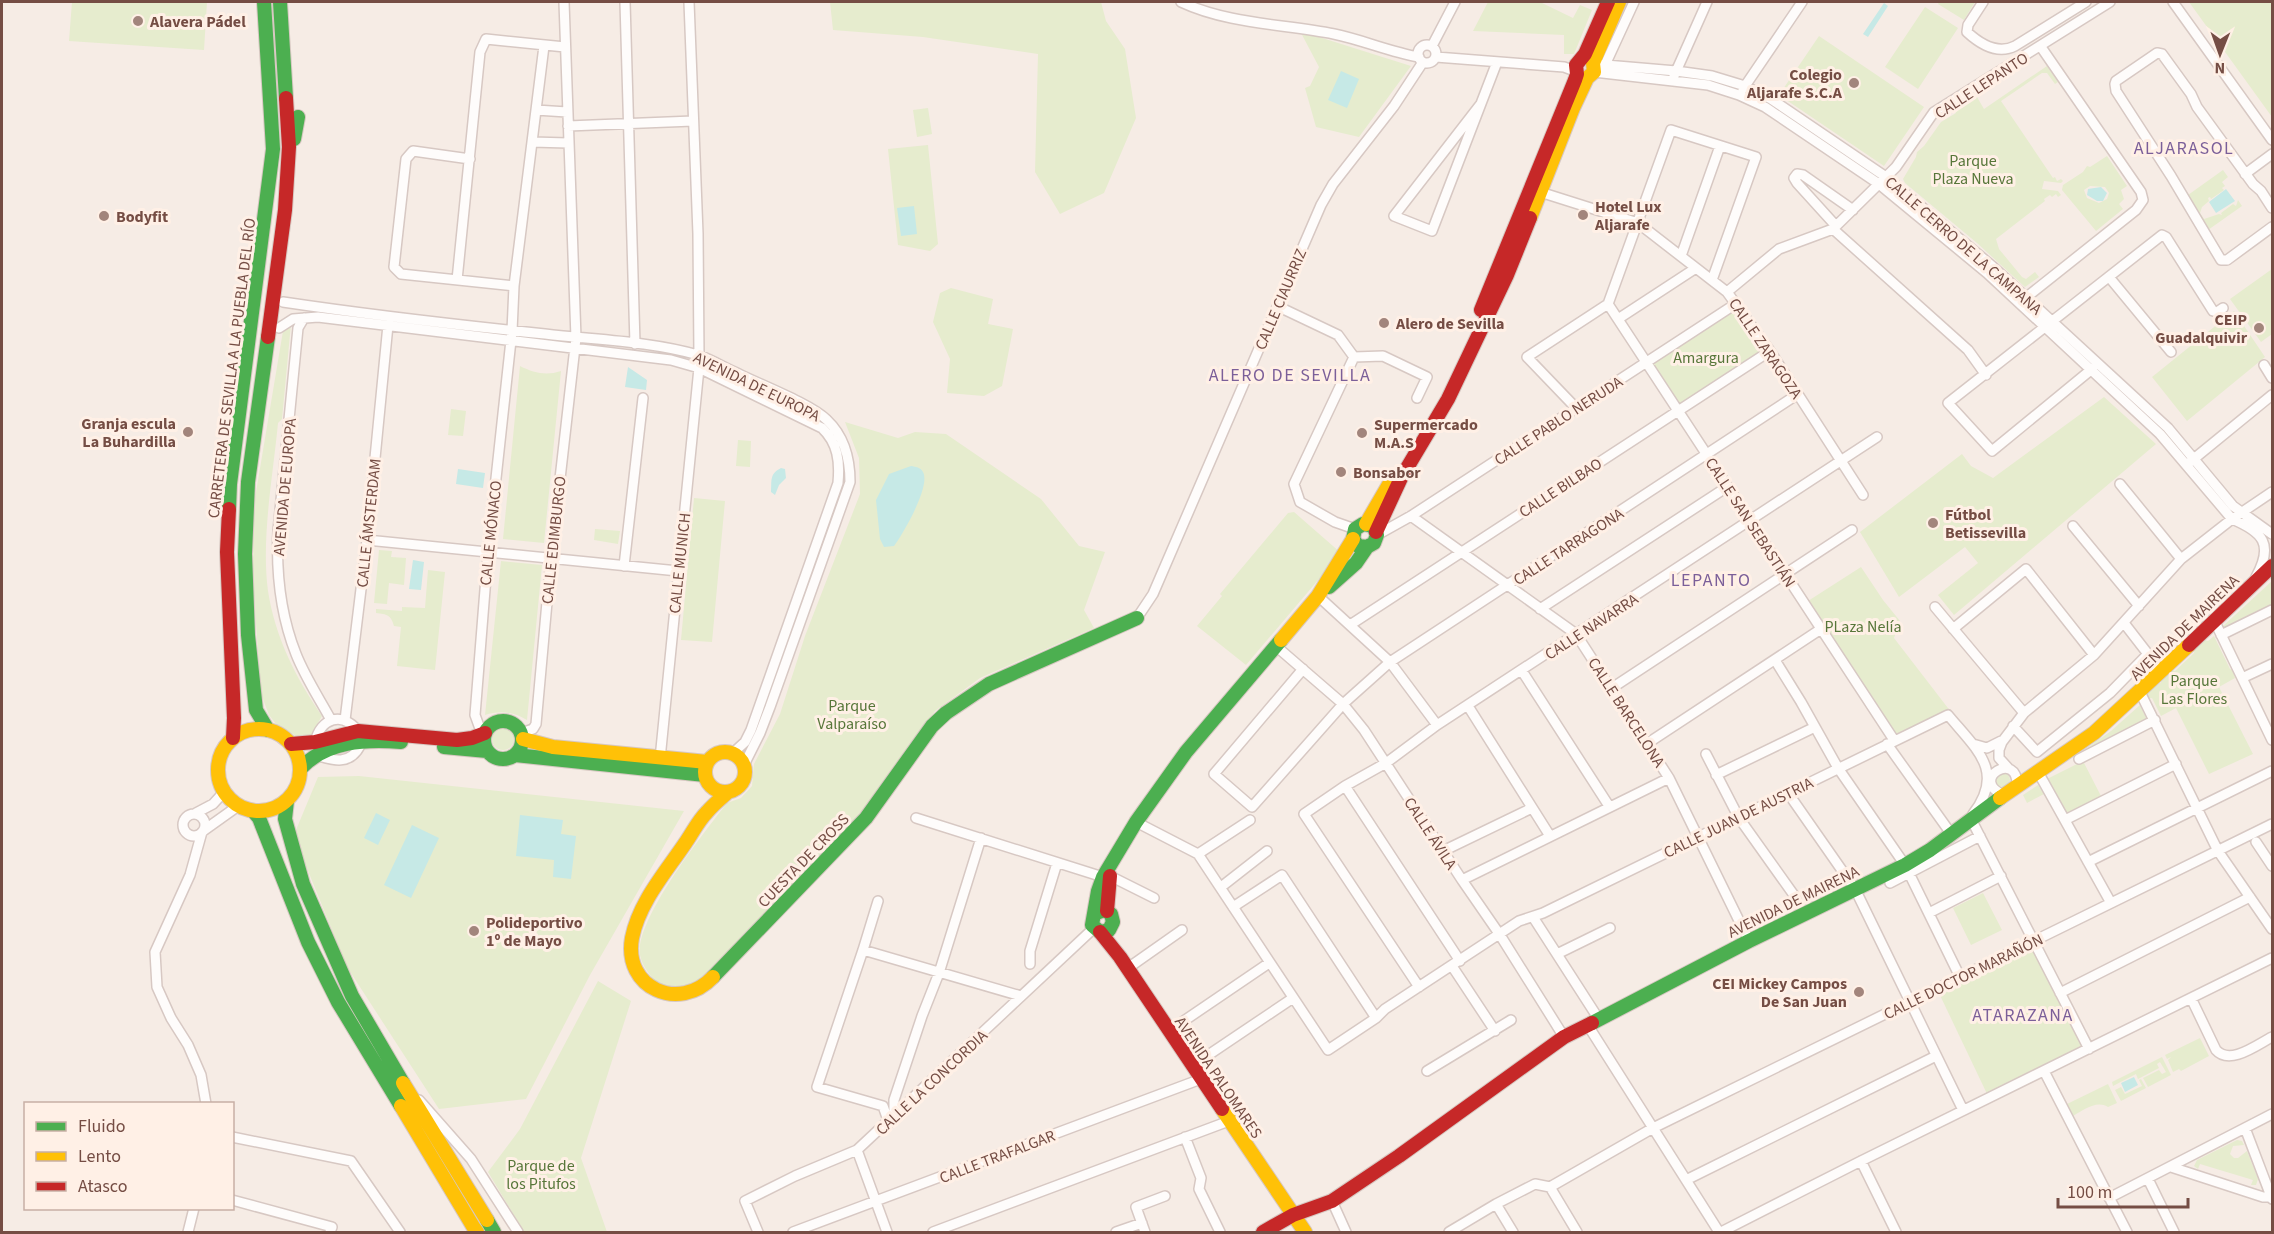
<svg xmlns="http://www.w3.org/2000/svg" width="2274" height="1234" font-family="'Source Sans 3',sans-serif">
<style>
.green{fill:#e6ecce;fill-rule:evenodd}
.water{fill:#c6e9e6}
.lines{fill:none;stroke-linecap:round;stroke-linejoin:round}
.street-casing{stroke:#d7c8c3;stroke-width:12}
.fast-casing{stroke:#d7c8c2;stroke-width:16}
.slow-casing{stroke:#d7c8c2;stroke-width:16}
.jam-casing{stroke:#d7c8c2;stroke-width:16}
.street{stroke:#fefcfb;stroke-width:9}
.fast{stroke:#4caf50;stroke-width:14}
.slow{stroke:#ffc107;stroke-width:14}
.jam{stroke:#c62828;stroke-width:14}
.poi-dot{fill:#a2857c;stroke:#fff0e6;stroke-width:2}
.labels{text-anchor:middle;stroke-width:6;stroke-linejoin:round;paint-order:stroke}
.poi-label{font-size:16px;font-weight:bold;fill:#754d44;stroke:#fff0e6;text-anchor:start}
.street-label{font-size:16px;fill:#754d44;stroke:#fff0e6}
.park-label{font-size:16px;fill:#577639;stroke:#fff0e6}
.neighbourhood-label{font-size:18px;letter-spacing:1.5px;fill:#7b5f99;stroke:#fff0e6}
</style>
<rect width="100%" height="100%" fill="#f6ece5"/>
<path class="green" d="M72,2H207L204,50L69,41Z
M830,2H1101L1106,21L1125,49L1136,118L1104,193L1060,214L1035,172L1038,54L923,37L833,30Z
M1488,2H1540L1573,18L1580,5L1592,10L1574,54H1564V35L1473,31Z
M1939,2H1975L1964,20L1938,4Z
M2189,2H2272V117Z
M1925,7L1958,28L1918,89L1885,67Z
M1300,31L1411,66L1359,137L1316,127L1305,88L1310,86L1319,67Z
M1819,36L1924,107L1884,166L1779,95Z
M2047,66L2058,82L2055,84L2047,73H2042L2001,101L2053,178L2055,177L2057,181L2061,179L2063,181L2061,183L2044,181L2042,189L2058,191L2061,195L2058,197L2056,194L2052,197L2050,195L2044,199L2045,201L1996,239L1999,249L2022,277L2026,279L2035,272L2039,277L2025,287L1977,243L1905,183L1903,179L1916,157L1917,152L1924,146L1941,122L1956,113L1955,107L1966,105L1971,99L1977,97L1984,109Z
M928,108L932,134L917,137L913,110Z
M928,145L938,244L930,251L898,245L888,149Z
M2107,156L2127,186L2121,190L2124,199L2119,204L2123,209L2096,231L2062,190L2063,185L2083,172L2087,166L2090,167ZM2090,186L2105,187L2109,193L2107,199L2099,203L2087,198L2084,190Z
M2223,170L2228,177L2222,182L2225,186L2222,188L2224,190L2211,199L2210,197L2208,198L2209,201L2202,207L2200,213L2204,219L2219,214L2222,215L2221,213L2233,204L2236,206L2238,200L2242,206L2208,230L2188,195Z
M2272,269V334L2261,342L2230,299Z
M951,288L993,299L988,324L1013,329L1002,386L984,396L947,393L950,359L933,322L940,293Z
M1732,308L1764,354L1678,408L1648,363Z
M2234,311L2265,357L2187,421L2152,377Z
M291,324L282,419L278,423C273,476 261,538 268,591C275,637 296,678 322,716L310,737L301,739L276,724L269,715L261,694L253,581L254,504L283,331Z
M520,366C534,373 546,376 561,371L544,543L503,539Z
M2104,397L2156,444L1954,615L1938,595L1978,563L1965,547L1899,597L1860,532L1962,454L1971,466L1993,478Z
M451,409L466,411L463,436L448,435Z
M845,422L898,438L915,432L946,434L1041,499L1079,546L1105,552L1084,610L1094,628L980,678L935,711L893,776L864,814L704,979L681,989L659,986C651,976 642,967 640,955C634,921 705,831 727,803L741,798L752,786L754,764L780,714L805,636L860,494L859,458Z
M738,440L751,441L750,467L736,466Z
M694,498L725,501L712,642L681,640Z
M1294,512L1341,553L1246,665L1197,626L1222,596L1220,594L1288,513Z
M595,529L620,531L618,544L594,540Z
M379,550L392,551L391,557L406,558L404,585L389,583L387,604L374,603Z
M501,561L542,565L527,720C514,712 500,710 485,715Z
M1861,567L1883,600L1900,621L1894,638L1951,712L1896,736L1808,601Z
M428,570L445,572L435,670L397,666L401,627L394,626C391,615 387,614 376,613V609L402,611V607L425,608Z
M2272,581V605L2224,629L2223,626Z
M2214,636L2230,669L2233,670L2235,678L2219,687L2253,754L2209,774L2176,708L2161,716L2152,698L2148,699L2147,691L2155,684L2161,683L2162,678L2171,670L2175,671L2194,653L2195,646L2199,645L2201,639L2208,641Z
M2140,705L2147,720L2077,755L2111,731Z
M492 739a11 11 0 1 1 22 0a11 11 0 1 1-22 0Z
M2083,761L2101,796L2067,814L2047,779Z
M1996 780a7 7 0 1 1 14 0a7 7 0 1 1-14 0Z
M359,776L684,811L590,975L526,1099L439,1109L347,967L304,861L296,830L318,777Z
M2038,785L2044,794L2027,803L2023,795Z
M1983,893L2002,930L1971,945L1953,908Z
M2033,941L2089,1049L1989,1098L1937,989Z
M598,981L631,1001L581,1158L607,1232H524L488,1172L520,1129Z
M2200,1038L2209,1056L2181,1071L2179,1069L2173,1072L2168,1060L2171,1057L2167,1059L2165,1055Z
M2162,1057L2171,1075L2148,1087L2143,1078L2159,1070L2162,1074L2166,1072L2160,1062L2157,1064L2159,1068L2138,1079L2136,1074L2113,1086L2112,1082Z
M2141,1079L2146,1088L2121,1101L2115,1090L2121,1087L2125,1094L2142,1086L2139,1080Z
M2108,1084L2117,1103L2108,1107C2096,1100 2084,1110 2073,1116L2067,1104Z
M2237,1140L2242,1141L2244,1145L2233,1146L2230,1154L2234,1158H2238L2247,1151L2258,1179L2256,1185H2251L2253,1180L2200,1164L2198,1169L2194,1166L2197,1160Z"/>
<path class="water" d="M1884,3L1888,6L1868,37L1863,34Z
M1341,71L1359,79L1347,108L1328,100Z
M2101,187L2107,193L2103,201H2097L2087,195L2088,189Z
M2226,189L2235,201L2216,213L2209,202Z
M914,206L917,234L901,236L897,208Z
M628,367L647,380L646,390L625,387Z
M911,466C916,467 920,467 923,472C931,486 903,534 894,546L884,547L880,539L876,500L889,474Z
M781,468L785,469L786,478L779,485L775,495L771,492C772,481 769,474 781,468Z
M458,469L485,473L483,488L456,484Z
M413,560L424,562L421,590L409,589Z
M376,813L390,820L378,845L364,838Z
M520,815L563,820L561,834L576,836L571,879L553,877L554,860L516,856Z
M412,825L439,838L411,898L384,885Z
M2134,1077L2138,1085L2125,1092L2121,1083Z"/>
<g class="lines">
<defs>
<path id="street" d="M625,2L635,344
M689,2L698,234L699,356
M1181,2C1228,24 1283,24 1334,34C1363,40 1390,52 1419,57
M1983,2L1968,25L1967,32C1980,44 1997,55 2015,46L2086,2
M2173,2L2272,140
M1418 54a9 9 0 1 1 18 0a9 9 0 1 1-18 0Z
M1432,46L1455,2
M1436,57L1564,67L1575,71
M1594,64L1676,71L1712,76L1745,86L1771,99L1886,177L1992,266L2168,428L2233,506L2272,534
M1605,65L1634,2
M1594,72L1708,85L1739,95L1765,107L1879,184L1987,273L2160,434L2232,519C2263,532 2274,544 2256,577
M1674,76L1707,2
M1743,89L1802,2
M1480,105L1394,216L1432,231L1497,62
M536,110L567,112
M568,126L693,121
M532,142L568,143
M470,159L413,151L406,159L394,267L401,274L514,286
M2245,174L2272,154
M1540,192L1638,223L1727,292L1770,351L1863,495
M2272,208L2261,191L2253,184L2197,107L2191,94L2162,54L2157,53L2116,81L2115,84L2116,91L2171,176L2221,260H2227L2272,227
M1836,226L1797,183L1794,178L1797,174L1803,175L1853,210
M1833,229L1968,350L1986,375
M1681,256L1720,146
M2109,277L2171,352
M457,280L480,52L486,39L565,47
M1727,292L1779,249L1833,229L1896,167L1934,112L2110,2
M2023,300L2136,210L2143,200L2141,192L2041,47
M283,302C370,315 458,325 545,334C595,340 649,341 698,355C712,360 725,368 739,374C761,385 811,404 827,420C845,437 850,459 850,482L770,707L760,733L744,765
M1608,304L1894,740
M1608,304L1671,130L1756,157L1712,280
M1277,306L1338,335L1354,357L1383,356L1427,377L1417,398
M304,318L298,328L278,531C276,572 281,616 296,654C305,677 319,698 331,720
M1618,319L1696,268
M279,328L293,319L318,317L671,360L699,368L822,428C838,443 840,462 838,483L751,730L745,742L733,753
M1354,357L1294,484L1300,502L1335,522L1355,529
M2264,365L2272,378
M2092,369L1992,451L1948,403L2162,235L2166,237L2213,311L2217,312L2223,308
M1576,408L1527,357L1608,304
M2190,462L2272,395
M2120,484L2181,559
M1411,516L1576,634L1669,778L1749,941
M2073,526L2139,606
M1377,535L1411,516L1737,303
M367,540L678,571
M624,566L643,398
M1318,596L1390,662L1437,725
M1935,607L2024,713
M1540,609L1727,487
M1137,618L1153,594L1321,205L1333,184L1394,106L1423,62
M2214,620L2272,740
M1350,625L1770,351
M1953,629L2026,569L2094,655
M2221,635L2272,610
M1277,647L1343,704L1364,730L1462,880L1500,935L1564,1037
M1775,660L1801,702L1838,768L1905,865L1960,977
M1303,669L1214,774L1252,807L1343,704L1390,662L1798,394
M1522,671L1609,806
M2242,678L2272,664
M1612,688L1852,530
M2140,692L2218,851L2272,929
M1468,706L1550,836
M345,720L367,540L388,325
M2013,726L2037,752L2110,693L2148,654L2124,623
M486,730L479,726L475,715L488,552L512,331L514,286L544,46
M521,733L533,729L536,724L551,558L576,338L564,2
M315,742C321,718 342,711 358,731L360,746C350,765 334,761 316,755
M1648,743L1821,629
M1887,744L1952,835
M1973,744L1987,748L2001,741
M1706,754L1739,818L1796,898
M660,759L699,368
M2079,759L2155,720
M2009,769L1999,758V750L2002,742L2024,713L2094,655L2181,559L2232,519L2272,492
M2038,772L2111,903
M1716,775L1815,727
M1345,786L1460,961
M1788,793L1855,889L1963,1110
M2004,795C1967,780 2019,748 2017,787
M196,813L213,804L224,792
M183 825a11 11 0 1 1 22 0a11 11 0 1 1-22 0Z
M916,818L1103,877
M1971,819L2089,1049
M2065,820L2176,764
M1136,822L1198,854L1328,1050L1376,1018L1385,1009L1519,921L1543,913L1948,715C1976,749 2006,771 1973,814
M203,831L238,806
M202,832L190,875L155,952L157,987L171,1018L188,1045L201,1075L206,1104
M2256,842L2272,866
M1443,851L1532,808
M1198,854L1250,820
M2088,862L2272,771
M1110,876L1154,898
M1462,880L1669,778
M1890,883L1980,836
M1221,887L1267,851
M878,901L863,950L817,1087L883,1106L889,1123
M1233,907L1282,875L1376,1018
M1929,913L2001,876
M1533,917L1598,1018
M863,950L1021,996
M1557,954L1610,928
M1030,964V951L1057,863
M1452,966L1495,1031
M1128,968L1182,930
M1419,987L1304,814L1345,786L1386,763L1437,725L1877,437
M2060,993L2250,897
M2191,998L2216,1050C2230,1066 2258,1044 2272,1037
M1587,1024L1719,1232
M1169,1031L1269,963
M1192,1066L1293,998
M1427,1071L1511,1020
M2044,1071L2127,1232
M419,1100L471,1159L518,1232
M894,1118V1100L922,1016L939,973L981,838
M2245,1128L2272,1199
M232,1137L351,1161L400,1232
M1185,1137L1201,1178L1199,1189L1220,1232
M857,1150L887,1232
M1861,1161L1896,1232
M2171,1167L2263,1197H2272
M2148,1179L2174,1232
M1686,1180L1936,1056
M1550,1187L1577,1232
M2109,1198L2272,1114
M232,1200L332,1227L330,1232
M1332,1201L1346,1232
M1496,1204L1513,1232
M188,1232L194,1208
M758,1232L745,1201L795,1176L857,1150L1094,928
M793,1232L1201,1079
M933,1232L1229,1121
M1116,1232L1142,1223
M1145,1232L1136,1207L1165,1196
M1449,1232L1496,1204L1535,1184L1550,1187L1653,1128L2272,824
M1721,1232L1861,1161L2272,958"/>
<path id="fast" d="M280,2L286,98
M294,139L298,117
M268,337L248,482L245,554L248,635L256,710L268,730
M229,509L230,484L273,149L264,2
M1329,587L1356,563L1367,547L1374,543L1377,535L1373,526L1363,524L1355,529L1353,539L1358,546L1367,547
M484 740a19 19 0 1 1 38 0a19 19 0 1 1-38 0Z
M444,747L487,751
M515,755L705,775
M300,769C326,741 365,739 401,742
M287,801L285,819L303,884L352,996L403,1083
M254,812L259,818L308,942L338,1002L401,1106
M1094,914L1104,910L1111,914L1113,922L1109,930L1100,932L1092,925L1098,891L1103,877L1136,822L1186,752L1281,640
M713,977L866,818L932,726L946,713L989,684L1137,618
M1592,1023L1749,941L1905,865L1930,850L2000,798
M487,1220L494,1232"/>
<path id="slow" d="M1530,218L1573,108L1587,78L1594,72L1593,63L1619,2
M1366,524L1391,481
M1281,640L1318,596L1353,539
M218 770a41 41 0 1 1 82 0a41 41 0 1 1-82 0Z
M523,739L553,747L707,762
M705 772a20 20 0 1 1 40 0a20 20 0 1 1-40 0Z
M2000,798L2094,733L2189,645
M713,977C679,1013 623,988 632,938C639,902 666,872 686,842C693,832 698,821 707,812C713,805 720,799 727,793
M403,1083L487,1220
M401,1106L474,1228
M1222,1109L1305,1232
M474,1228L477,1232"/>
<path id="jam" d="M1481,310L1575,80L1577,74L1576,65L1585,54L1608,2
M268,337L285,210L289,147L286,98
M229,509L227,552L234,718L233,738
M1376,532L1401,478L1448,399L1507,275L1530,218
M2189,645L2272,566
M291,744L315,742L358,731L457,740L472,738L485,733
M1107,911L1110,876
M1100,932L1120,957L1222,1109
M1263,1232L1293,1215L1332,1201L1399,1156L1564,1037L1592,1023"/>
</defs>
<use href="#street" class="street-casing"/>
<use href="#fast" class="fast-casing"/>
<use href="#slow" class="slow-casing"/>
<use href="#jam" class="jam-casing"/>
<use href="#street" class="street"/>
<use href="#fast" class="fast"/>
<use href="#slow" class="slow"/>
<use href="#jam" class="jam"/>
</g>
<g class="poi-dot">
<circle cx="138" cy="21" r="6"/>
<circle cx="1854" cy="83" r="6"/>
<circle cx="1583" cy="215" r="6"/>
<circle cx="104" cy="216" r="6"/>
<circle cx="1384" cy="323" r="6"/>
<circle cx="2259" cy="328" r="6"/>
<circle cx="188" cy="432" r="6"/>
<circle cx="1362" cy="433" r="6"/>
<circle cx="1341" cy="472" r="6"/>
<circle cx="1933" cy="523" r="6"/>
<circle cx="474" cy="931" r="6"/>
<circle cx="1859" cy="992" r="6"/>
</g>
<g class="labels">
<g class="poi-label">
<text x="150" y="27">Alavera Pádel</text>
<text x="1842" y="80" text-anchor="end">Colegio<tspan x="1842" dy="18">Aljarafe S.C.A</tspan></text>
<text x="1595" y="212">Hotel Lux<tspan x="1595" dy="18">Aljarafe</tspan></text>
<text x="116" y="222">Bodyfit</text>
<text x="2247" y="325" text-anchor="end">CEIP<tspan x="2247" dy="18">Guadalquivir</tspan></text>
<text x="1396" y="329">Alero de Sevilla</text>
<text x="176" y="429" text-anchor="end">Granja escula<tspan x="176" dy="18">La Buhardilla</tspan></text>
<text x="1374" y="430">Supermercado<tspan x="1374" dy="18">M.A.S</tspan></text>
<text x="1353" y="478">Bonsabor</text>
<text x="1945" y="520">Fútbol<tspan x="1945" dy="18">Betissevilla</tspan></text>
<text x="486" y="928">Polideportivo<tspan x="486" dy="18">1º de Mayo</tspan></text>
<text x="1847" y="989" text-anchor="end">CEI Mickey Campos<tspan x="1847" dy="18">De San Juan</tspan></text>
</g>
<g class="street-label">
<text transform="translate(1981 85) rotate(-33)" y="6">CALLE LEPANTO</text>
<text transform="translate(1964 245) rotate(41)" y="6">CALLE CERRO DE LA CAMPANA</text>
<text transform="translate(1280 299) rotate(-67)" y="6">CALLE CIAURRIZ</text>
<text transform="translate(1766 348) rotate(56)" y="6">CALLE ZARAGOZA</text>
<text transform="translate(231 368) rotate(-83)" y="6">CARRETERA DE SEVILLA A LA PUEBLA DEL RÍO</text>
<text transform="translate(757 386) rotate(26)" y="6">AVENIDA DE EUROPA</text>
<text transform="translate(1558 420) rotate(-33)" y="6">CALLE PABLO NERUDA</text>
<text transform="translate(284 487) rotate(-85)" y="6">AVENIDA DE EUROPA</text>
<text transform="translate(1560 487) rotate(-33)" y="6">CALLE BILBAO</text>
<text transform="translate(1751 522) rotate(57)" y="6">CALLE SAN SEBASTIÁN</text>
<text transform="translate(368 523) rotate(-84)" y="6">CALLE ÁMSTERDAM</text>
<text transform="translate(490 533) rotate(-84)" y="6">CALLE MÓNACO</text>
<text transform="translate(553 540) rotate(-84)" y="6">CALLE EDIMBURGO</text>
<text transform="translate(1568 546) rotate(-33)" y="6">CALLE TARRAGONA</text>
<text transform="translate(679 563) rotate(-84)" y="6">CALLE MUNICH</text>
<text transform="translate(1591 626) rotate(-33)" y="6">CALLE NAVARRA</text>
<text transform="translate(2184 627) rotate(-44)" y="6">AVENIDA DE MAIRENA</text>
<text transform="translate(1627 712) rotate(57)" y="6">CALLE BARCELONA</text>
<text transform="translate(1738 817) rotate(-26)" y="6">CALLE JUAN DE AUSTRIA</text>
<text transform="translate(1431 833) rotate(57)" y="6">CALLE ÁVILA</text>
<text transform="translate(803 860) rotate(-46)" y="6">CUESTA DE CROSS</text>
<text transform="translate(1793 901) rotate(-26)" y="6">AVENIDA DE MAIRENA</text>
<text transform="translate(1963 976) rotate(-26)" y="6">CALLE DOCTOR MARAÑÓN</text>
<text transform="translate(1219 1077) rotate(56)" y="6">AVENIDA PALOMARES</text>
<text transform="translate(931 1082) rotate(-43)" y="6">CALLE LA CONCORDIA</text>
<text transform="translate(997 1156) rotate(-21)" y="6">CALLE TRAFALGAR</text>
</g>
<g class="park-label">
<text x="1973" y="166">Parque<tspan x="1973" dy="18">Plaza Nueva</tspan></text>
<text x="1706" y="363">Amargura</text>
<text x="1863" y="632">PLaza Nelía</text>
<text x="2194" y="686">Parque<tspan x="2194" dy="18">Las Flores</tspan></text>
<text x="852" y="711">Parque<tspan x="852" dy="18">Valparaíso</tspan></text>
<text x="541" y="1171">Parque de<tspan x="541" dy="18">los Pitufos</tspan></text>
</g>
<g class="neighbourhood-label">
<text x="2184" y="154">ALJARASOL</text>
<text x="1290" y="381">ALERO DE SEVILLA</text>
<text x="1711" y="586">LEPANTO</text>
<text x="2023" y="1021">ATARAZANA</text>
</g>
</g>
<rect width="2274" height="1234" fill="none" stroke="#754d44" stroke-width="6"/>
<rect x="24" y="1102" width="210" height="108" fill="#fff0e6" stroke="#c8afa5" stroke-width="1.5"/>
<rect x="36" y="1122" width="30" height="9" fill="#4caf50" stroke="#c8afa5" stroke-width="1.5"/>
<text x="78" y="1132" font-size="18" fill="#754d44">Fluido</text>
<rect x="36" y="1152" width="30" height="9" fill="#ffc107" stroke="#c8afa5" stroke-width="1.5"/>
<text x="78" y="1162" font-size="18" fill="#754d44">Lento</text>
<rect x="36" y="1182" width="30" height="9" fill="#c62828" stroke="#c8afa5" stroke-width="1.5"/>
<text x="78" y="1192" font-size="18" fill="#754d44">Atasco</text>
<g transform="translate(2220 54) rotate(181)" stroke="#fff0e6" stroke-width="4.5" paint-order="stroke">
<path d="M0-4.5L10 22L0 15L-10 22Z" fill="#754d44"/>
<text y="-9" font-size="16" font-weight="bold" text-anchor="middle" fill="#754d44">N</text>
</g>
<path d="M2058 1198v9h130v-9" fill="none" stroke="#754d44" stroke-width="3"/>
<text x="2067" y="1198" font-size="18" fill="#754d44" stroke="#fff0e6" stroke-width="4.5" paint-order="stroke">100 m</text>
</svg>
